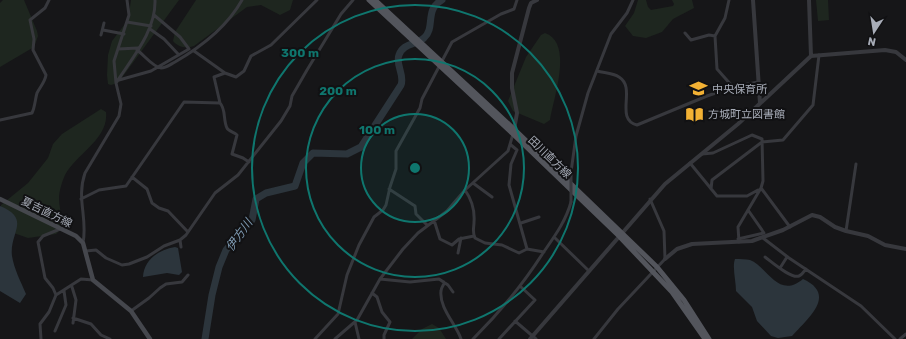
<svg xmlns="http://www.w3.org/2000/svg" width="906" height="339" font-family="Rubik,'Noto Sans JP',sans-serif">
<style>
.green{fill:#1e261f}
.water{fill:#2c353c}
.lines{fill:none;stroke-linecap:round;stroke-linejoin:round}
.river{stroke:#2c353c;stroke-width:7}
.minor{stroke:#37383d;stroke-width:3}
.tertiary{stroke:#37383d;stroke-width:4}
.secondary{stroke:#45474d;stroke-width:4.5}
.primary{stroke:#53555c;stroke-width:5}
.minor-bridge{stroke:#37383d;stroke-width:3}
.ring{fill:none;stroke:#0f766e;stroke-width:2}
.labels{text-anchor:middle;stroke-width:4;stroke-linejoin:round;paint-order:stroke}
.poi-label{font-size:11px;fill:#a8adb8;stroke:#111113;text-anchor:start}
.street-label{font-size:11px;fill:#a8adb8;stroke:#111113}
.water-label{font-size:12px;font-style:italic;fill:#7f9bb3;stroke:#111113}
.centre{fill:#0f766e;stroke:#111113;stroke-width:2}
.ring-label{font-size:12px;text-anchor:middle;font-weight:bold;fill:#0f766e;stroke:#111113;stroke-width:4;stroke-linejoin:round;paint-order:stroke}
</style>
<rect width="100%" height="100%" fill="#161618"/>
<path class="green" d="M3,0H24L37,31L38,36L34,47L0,67V3Z
M131,0H179L118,83L111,85L108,84L107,75L108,55L112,41L128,20Z
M196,0H293L290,10L280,15L261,5L247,7L194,46C186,49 178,47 173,41L175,32Z
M638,0H646L648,7L651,10L673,6L674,4L672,0H692L694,8L673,19L662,32L646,38L633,36L625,26L634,13Z
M816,0H828L829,20L818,21Z
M545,33C574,43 553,99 550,120L544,124L513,111L508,101L526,57L541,35Z
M101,109L106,112C109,139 76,154 65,175C62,182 59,191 59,199C59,210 66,226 56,234L28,238L5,230L0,213L1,205L28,183L48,158L53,144L62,134Z
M432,324L439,328L446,339H412L422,329Z"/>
<path class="water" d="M0,206C32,219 9,233 12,256C14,269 21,282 26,294L20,303L0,291Z
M175,247L178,248L182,272L179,275L167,273L143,277C144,259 159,250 175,247Z
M735,259C740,259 746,259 750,260C767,266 778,300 803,279C838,295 807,319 792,336L778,338L771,336L757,321L752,307L736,291C736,281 732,267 735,259Z"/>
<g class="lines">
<path class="river" d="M205,339L212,295L219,267L226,250L252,220L256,199L266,193L295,186L303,163L313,153L347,154L361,147L401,85C405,75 395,64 399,55C403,43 416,45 424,38C436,27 424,10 442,0"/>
<path class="minor" d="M729,0L725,18L715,36L717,69L733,87
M127,22L151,26
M150,29L164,39L179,55
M103,30L124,34
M685,33L691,40L709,35L715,36
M101,35L104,23
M118,49L138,48
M137,50C144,55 153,67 161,68C166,68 171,64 175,62C201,47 227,27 242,0
M194,51L225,73L236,77L244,71L251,56L271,45L317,0
M597,71C604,73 613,73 619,77C637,88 614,119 637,125L707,96L733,87L758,82
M225,73L214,77L220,103C226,109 223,120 227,128C228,131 234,132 237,135L232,154L243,158L249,162
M119,80L151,71L189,49L180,37L154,15
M116,83L114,61L129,15L127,0
M0,120L32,113C35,107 35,100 37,93C40,87 45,82 46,75L33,50L34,39L30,20L45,8L49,0
M511,145L517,150L511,164L509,185L527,249
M702,154L713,153L752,135L762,139L763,181L761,188L738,227L739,242
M690,163L717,196H747L758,190
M571,172L576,136L588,93L611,34L627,13L633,0
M132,177L147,189L152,203L159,208L168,211L188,232
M473,183L492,197
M761,188L790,227
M389,189L415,206L416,214L427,225
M711,189L712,180L762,142L783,140L813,105L819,55
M465,190C472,200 475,209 474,222C474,228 472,232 475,238L485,243L502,245L519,253L527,249L544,252
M81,199L99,190L126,186L184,102L220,103
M434,220L440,239L452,245L459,239L474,236
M521,223L539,217
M846,231L856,164
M555,238L589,271
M763,238L789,258L861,306L895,339
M738,239L764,233L748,210
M180,240L181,247
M83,243C88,218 76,199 85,173L119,116L121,104L116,83C132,58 156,31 155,0
M86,251L96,250L106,258L122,265L129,264L147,257L164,246L180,240L186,235L215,193L238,175L281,121L290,106L292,96L307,70L341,14L353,0
M458,253L461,238
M765,257C772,262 791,279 799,276C802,275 804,271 806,269
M780,268L787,257
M380,279L410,282L439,279L448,285L453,292
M444,282C444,286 441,287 441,291C439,308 456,324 461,339
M72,287L76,300L73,323
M372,293L377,297L382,312L390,322L384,335V339
M56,295L53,288L45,278L38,242L43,236L60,229
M131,311L149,298L160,288L166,284L182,282L188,275
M73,318L91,324L101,335L110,339
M515,321L536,339
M355,322L359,339
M55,331L66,305L64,291
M41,339L40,324L49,312L56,295L81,279L93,280
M315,339L338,314L347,275L359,245L374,217L383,210L386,205L390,187L396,169V151L420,108L422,99L452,42L501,14L514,9L517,0
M335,339L357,320L380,279L403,249L418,233L447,211L465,190L508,151L513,134
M473,339C500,312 522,286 543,253C554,237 566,221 571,202
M499,339L535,300L521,287
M594,339L618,309L665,259L664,231L650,199
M900,339L906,334"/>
<path class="tertiary" d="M753,0L760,103
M809,0L811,56
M514,130L517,113L512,88V73L529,8L531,3L537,0
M665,259L677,249L692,244L752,241L783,230L812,215L820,217L835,227L846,231L868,236L885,245L906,249
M530,339L665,184L738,124L811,56L885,50L896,52L906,60"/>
<path class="secondary" d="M0,199L76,236L83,243L93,280L131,311L150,339"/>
<path class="primary" d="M369,0L513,134L619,236L672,292L705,339
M375,0L514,129L657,267L684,300L709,339"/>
<path class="minor-bridge" d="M571,172V202"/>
</g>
<circle cx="415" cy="168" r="54" fill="#0f766e" fill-opacity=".12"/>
<g class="ring">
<circle cx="415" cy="168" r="54"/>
<circle cx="415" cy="168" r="109"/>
<circle cx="415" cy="168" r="163"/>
</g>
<defs>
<symbol id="school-bare" viewBox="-9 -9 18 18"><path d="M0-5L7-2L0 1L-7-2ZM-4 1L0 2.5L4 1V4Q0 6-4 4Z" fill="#f2b134" stroke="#111113" stroke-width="2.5" paint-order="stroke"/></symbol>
<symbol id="library-bare" viewBox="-9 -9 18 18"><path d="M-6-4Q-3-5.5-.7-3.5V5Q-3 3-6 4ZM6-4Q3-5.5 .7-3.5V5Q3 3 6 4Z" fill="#f2b134" stroke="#111113" stroke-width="2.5" paint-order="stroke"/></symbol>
</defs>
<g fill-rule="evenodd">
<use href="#school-bare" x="686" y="76" width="25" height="25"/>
<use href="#library-bare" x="682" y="102" width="25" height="25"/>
</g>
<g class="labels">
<g class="poi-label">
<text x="712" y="93">中央保育所</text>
<text x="708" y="118">方城町立図書館</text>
</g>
<g class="street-label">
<text transform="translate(550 157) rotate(44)" y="4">田川直方線</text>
<text transform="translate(47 212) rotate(26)" y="4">夏吉直方線</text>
</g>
<g class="water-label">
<text transform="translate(239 235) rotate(-54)" y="4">伊方川</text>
</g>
</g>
<circle cx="415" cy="168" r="6" class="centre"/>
<g class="ring-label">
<text x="300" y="57">300 m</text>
<text x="338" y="95">200 m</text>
<text x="377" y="134">100 m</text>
</g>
<g transform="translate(874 32) rotate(192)" stroke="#111113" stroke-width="3" paint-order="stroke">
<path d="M0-3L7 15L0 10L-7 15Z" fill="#a8adb8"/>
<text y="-6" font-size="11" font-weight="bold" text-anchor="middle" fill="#a8adb8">N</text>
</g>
</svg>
